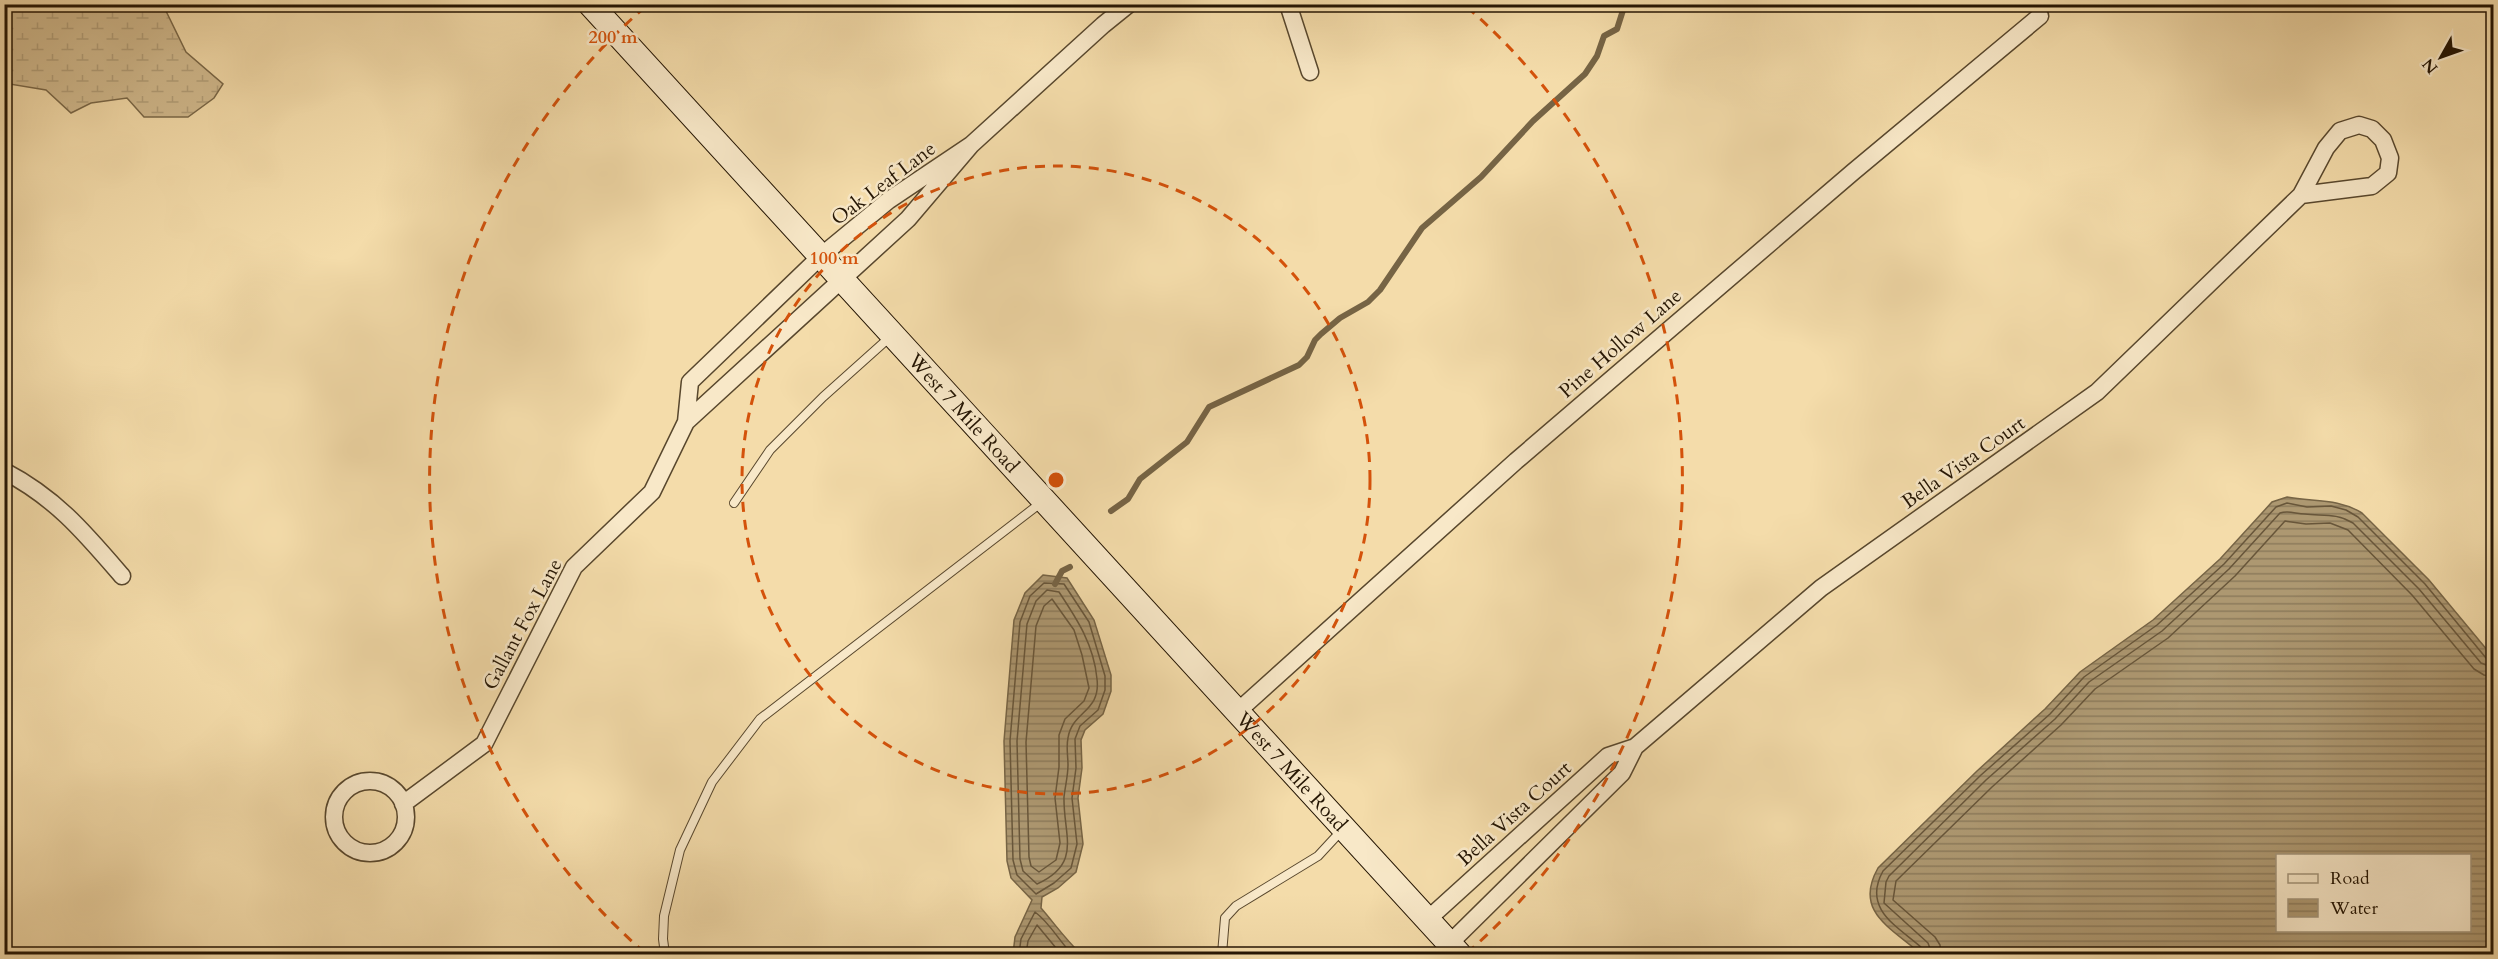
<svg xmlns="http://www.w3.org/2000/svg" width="2498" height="959" font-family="Cardo,serif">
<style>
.wetland{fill:url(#wetland-marsh);stroke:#7a6848;stroke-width:1.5}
.water{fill:url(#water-rules);stroke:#766445;stroke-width:1.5;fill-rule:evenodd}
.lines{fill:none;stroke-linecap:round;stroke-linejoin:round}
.shore{stroke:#68563a;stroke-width:1.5}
.stream{stroke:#766445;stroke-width:6}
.lane-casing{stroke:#58472d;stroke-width:10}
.street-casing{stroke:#58472d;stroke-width:19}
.secondary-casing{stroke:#241503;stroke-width:26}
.lane{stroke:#f8e8c8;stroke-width:8}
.street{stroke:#f8e8c8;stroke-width:16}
.secondary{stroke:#f8e8c8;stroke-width:24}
.ring{fill:none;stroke:#d4520b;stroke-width:3;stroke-dasharray:10 8}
.labels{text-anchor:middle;stroke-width:5;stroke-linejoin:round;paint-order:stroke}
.street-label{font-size:20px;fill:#241503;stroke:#f8e8c8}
.centre{fill:#d4520b;stroke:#f8e8c8;stroke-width:3}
.ring-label{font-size:18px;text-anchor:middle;font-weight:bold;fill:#d4520b;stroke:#f8e8c8;stroke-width:5;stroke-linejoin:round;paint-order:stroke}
</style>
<defs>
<pattern id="wetland-marsh" width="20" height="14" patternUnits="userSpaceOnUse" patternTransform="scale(1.5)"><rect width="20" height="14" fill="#d1ba8e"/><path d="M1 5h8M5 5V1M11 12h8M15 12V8" fill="none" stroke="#b39f79"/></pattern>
<pattern id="water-rules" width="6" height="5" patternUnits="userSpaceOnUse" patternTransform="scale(1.5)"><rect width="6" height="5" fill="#ad9871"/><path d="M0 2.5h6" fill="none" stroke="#8d7b5b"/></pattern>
</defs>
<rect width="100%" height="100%" fill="#f4dcaa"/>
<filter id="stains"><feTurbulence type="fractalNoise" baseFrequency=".00333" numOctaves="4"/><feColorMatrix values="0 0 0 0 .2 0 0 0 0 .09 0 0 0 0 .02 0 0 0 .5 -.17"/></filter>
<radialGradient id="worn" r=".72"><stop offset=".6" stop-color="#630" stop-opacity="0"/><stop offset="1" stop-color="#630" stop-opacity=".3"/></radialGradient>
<path class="wetland" d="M5,4L163,5L186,52L223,84L214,98L188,117H144L127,98L91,103L71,113L46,90L10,84L5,103Z"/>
<path class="water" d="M2287,497C2314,502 2338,498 2362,513L2429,580L2493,657V954H1921C1892,928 1853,912 1878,868L1977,771L2045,709L2080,672L2153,620L2220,559L2272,502ZM2278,856H2470V930H2278Z
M1043,575L1067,578L1094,620L1111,675V691L1103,714L1085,730L1081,740L1082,768L1078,798L1083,844L1076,872L1058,888L1042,897L1041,908C1054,923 1066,940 1081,954H1013L1015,937L1032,900L1011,878L1007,861L1004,741L1014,620L1025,593Z"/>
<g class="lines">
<path class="shore" d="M1044,583L1064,584L1089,622L1105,676V690L1098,710L1080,726L1075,739L1076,768L1072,798L1077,844L1071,868L1054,883L1036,894L1017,875L1013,860L1010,741L1020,622L1030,596Z
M1047,590L1059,592C1077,619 1094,645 1097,679C1101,712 1072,711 1068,738C1066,747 1068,756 1068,765C1068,776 1065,787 1064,797C1063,835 1083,863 1037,884L1023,871L1020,859L1017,741L1027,624L1036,601Z
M1052,599L1074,630L1082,655L1089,688L1084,701L1065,719L1059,735V767L1055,798L1060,843L1056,860L1039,872L1031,866L1029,857L1026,742L1036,626L1044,606Z
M1019,954L1021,939L1035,912C1050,923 1059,941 1072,954
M1026,954L1028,941L1037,925L1061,954
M1924,954L1922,948C1897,926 1862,909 1883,871L1981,775L2050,714L2084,677L2157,625L2224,564L2276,507L2287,503L2307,507L2331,506L2346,510L2358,517L2425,584L2486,658L2494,660
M1932,954L1928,943L1884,903L1886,882L1889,876L1986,780L2055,719L2089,682L2162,631L2229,569L2280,513C2289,510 2296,514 2305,514C2323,516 2337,513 2353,523L2419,589L2481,663L2494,668
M1941,954L1940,945L1935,937L1893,900L1896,881L1992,787L2061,725L2095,689L2168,638L2235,576L2285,521L2306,524L2330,523L2348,530L2412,595L2474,669L2484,675L2494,677"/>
<path class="stream" d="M1111,511L1128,499L1140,479L1187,442L1209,407L1299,365L1307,357L1315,340L1321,334L1340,318L1368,302L1380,290L1422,228L1481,177L1533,121L1585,74L1597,56L1604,36L1617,29L1625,4
M1055,584L1062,571L1070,567"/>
<defs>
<path id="lane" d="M734,503L770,450L823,397L890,337
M665,954L663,939L664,916L680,850L712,782L760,719L1042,502
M1222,954L1225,918L1236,906L1318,856L1343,829"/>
<path id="street" d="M1288,4L1310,72
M686,422L908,219L971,145L1103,25L1129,4
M4,471C56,498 85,533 122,576
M1237,712L1516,461L1853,172L2040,16
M334 817a36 36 0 1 1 72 0a36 36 0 1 1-72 0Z
M403,804L484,744L574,567L652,492L686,422L690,382L821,256L889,200L971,145
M1427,920L1608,756L1635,747L1821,588L2097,392L2301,195L2326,148L2340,131L2359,125L2372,129L2383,140L2390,158L2388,173L2372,186L2301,195
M1449,944L1622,773L1635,747"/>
<g id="secondary">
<path id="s1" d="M590,4L1459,954"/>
</g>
</defs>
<use href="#lane" class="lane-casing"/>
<use href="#street" class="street-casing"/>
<use href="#secondary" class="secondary-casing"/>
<use href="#lane" class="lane"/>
<use href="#street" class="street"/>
<use href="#secondary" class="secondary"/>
</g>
<g class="ring">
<circle cx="1056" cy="480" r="314"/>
<path d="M645 953A627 627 0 0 1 645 7M1467 7A627 627 0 0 1 1467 953"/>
</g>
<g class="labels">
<g class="street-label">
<text transform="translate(883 183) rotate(-37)" y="7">Oak Leaf Lane</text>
<text transform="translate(1620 343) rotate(-41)" y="7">Pine Hollow Lane</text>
<text dy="7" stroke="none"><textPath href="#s1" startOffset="554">West 7 Mile Road</textPath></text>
<text transform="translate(1963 462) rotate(-35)" y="7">Bella Vista Court</text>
<text transform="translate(522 624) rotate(-62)" y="7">Gallant Fox Lane</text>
<text dy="7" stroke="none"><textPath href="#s1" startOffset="1040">West 7 Mile Road</textPath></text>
<text transform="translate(1514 813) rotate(-42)" y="7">Bella Vista Court</text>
</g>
</g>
<circle cx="1056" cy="480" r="9" class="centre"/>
<g class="ring-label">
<text x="613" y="43">200 m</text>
<text x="834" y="264">100 m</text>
</g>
<rect width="2498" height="959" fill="none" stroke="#f4dcaa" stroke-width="24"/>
<rect x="6" y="6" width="2486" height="947" fill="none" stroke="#241503" stroke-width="3"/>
<rect x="12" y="12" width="2474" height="935" fill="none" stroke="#241503" stroke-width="1.5"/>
<rect x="2276" y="854" width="195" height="78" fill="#f8e8c8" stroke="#a39479" stroke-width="1.5"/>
<rect x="2288" y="874" width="30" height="9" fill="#f8e8c8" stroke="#a39479" stroke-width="1.5"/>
<text x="2330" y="884" font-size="18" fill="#241503">Road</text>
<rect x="2288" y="899" width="30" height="18" fill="url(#water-rules)" stroke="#a39479" stroke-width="1.5"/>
<text x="2330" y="914" font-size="18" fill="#241503">Water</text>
<g transform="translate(2441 57) rotate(230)" stroke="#f8e8c8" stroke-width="4.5" paint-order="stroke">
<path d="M0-4.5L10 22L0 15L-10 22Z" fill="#241503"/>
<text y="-9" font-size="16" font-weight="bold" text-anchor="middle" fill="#241503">N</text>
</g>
<rect width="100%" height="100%" filter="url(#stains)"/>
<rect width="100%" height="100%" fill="url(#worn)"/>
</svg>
